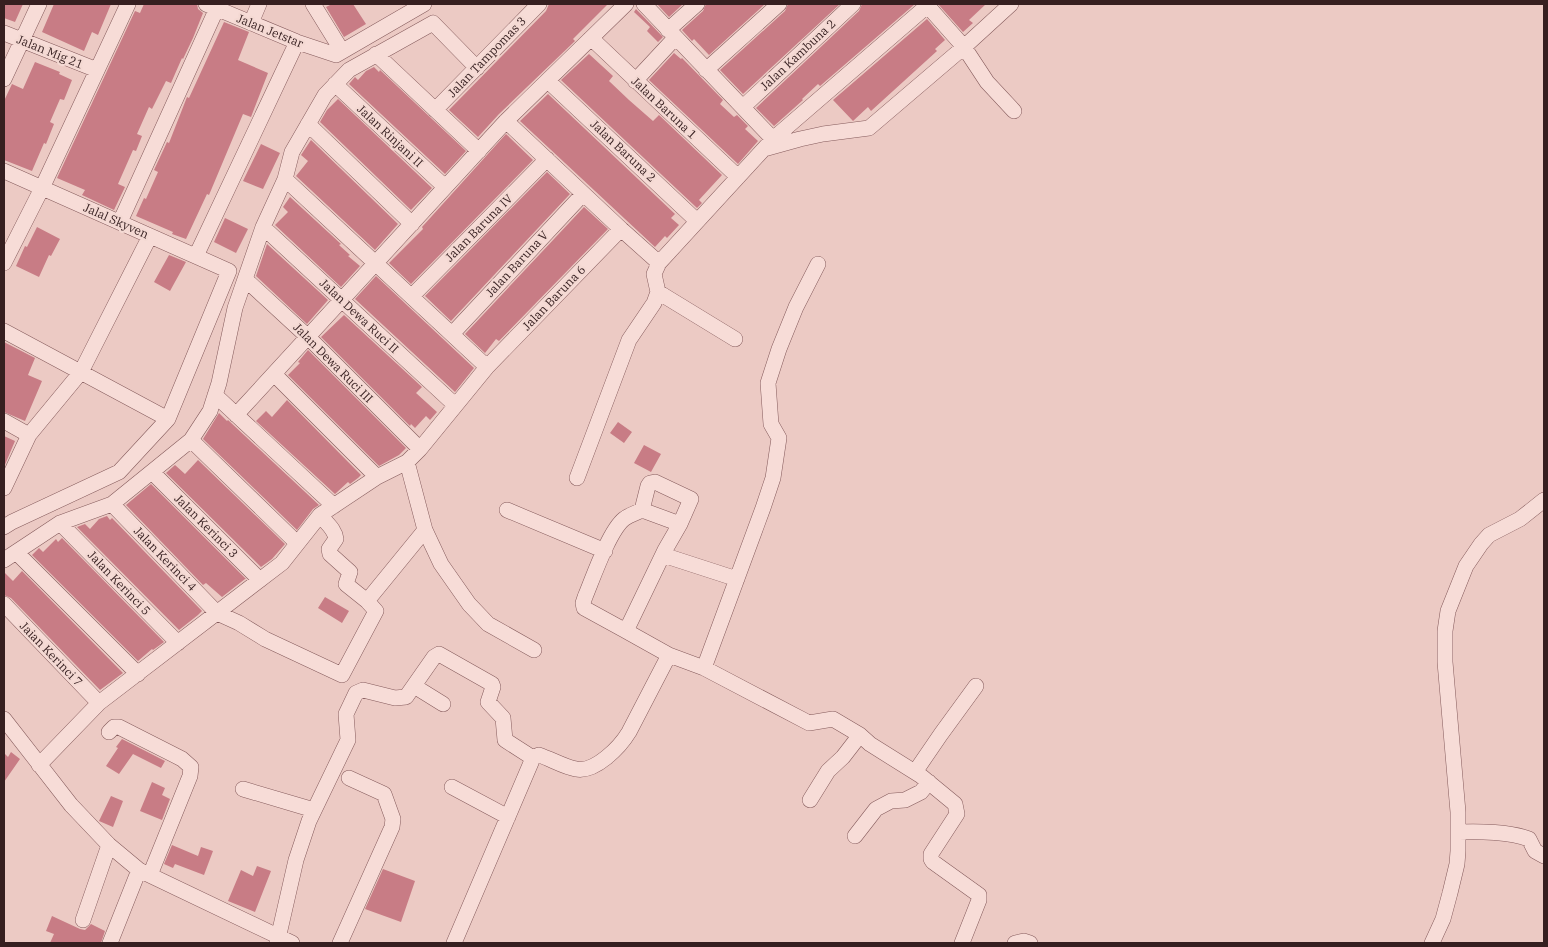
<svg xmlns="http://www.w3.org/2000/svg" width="1548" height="947" font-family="'IBM Plex Serif',serif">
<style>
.building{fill:#c87c85}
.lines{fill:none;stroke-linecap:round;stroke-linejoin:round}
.street-casing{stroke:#855b5c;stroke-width:16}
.street{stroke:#f7dcd7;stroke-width:15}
.labels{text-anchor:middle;stroke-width:4.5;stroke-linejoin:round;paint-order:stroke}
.street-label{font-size:12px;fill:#361f20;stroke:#f4d9d3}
</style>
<rect width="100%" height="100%" fill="#eccac4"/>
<path class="building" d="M4,4H23L15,22L4,18Z
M54,4H111L98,35L92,32L84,51L42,32Z
M144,4H197L198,9L203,13L193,38L183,59L182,58L171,83L166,81L152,109L149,107L137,134L142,136L136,151L133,150L118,184L125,187L114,210L82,195L85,190L57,178L135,11L140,13Z
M332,4H353L366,24L344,37L326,7Z
M549,4H608L573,39L575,41L499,114L478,137L449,110L546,11Z
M657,4H683L669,17Z
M706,4H765L709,55L694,39L692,41L682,30L703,11Z
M788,4H840L743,94L720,70L785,11Z
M862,4H915L820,86L818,84L802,99L803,100L774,126L756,108L859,11Z
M938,4H986L969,20L973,23L963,32Z
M636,9L663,37L658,42L647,31L650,27L634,12Z
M927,19L945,40L935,49L937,51L871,111L868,107L853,121L833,100Z
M224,22L249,32L238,60L268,73L251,117L243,114L209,195L207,194L186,239L172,234L173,232L136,216L144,198L146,199L158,172L154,170L167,142L169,143L187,97L189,98Z
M674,53L681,59L682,58L723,100L720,104L734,117L737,115L748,126L745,129L758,141L738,164L649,80Z
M589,54L613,76L609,81L629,100L653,121L659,115L722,175L699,200L702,203L697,208L561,80Z
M35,62L60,72L59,74L72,80L64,100L60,99L50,122L54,124L46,144L44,143L32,171L4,160V101L12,84L23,89Z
M374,67L379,72L380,70L466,151L445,174L349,84L355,77L358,80L366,71Z
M548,94L675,214L671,218L679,225L667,238L665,236L655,247L520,121Z
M338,99L432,188L411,210L320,122L327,110Z
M506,134L533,160L411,284L389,263L423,229L422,227Z
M311,140L398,224L375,250L296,176L308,161L301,155Z
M261,144L280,153L263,189L243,181Z
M547,172L570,194L451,321L425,296Z
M290,197L341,244L339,245L350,255L348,256L360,266L341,287L275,225L288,212L283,207Z
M584,207L608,229L499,341L496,339L485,353L465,334Z
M225,218L248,229L236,253L214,242Z
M37,227L60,239L51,256L49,255L39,277L16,266L25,246L27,247Z
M267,244L328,300L307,324L256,276Z
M169,255L186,262L170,291L154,282Z
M376,276L474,368L455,392L355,299Z
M344,315L422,387L416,393L437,412L430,420L426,416L415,428L411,424L410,426L321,337Z
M4,342L35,358L28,375L42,381L25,421L4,412Z
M308,350L406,448L399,455L379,466L288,375L300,363L298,362Z
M287,400L361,475L358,478L350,484L348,482L335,494L256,421L266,411L272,417Z
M219,413L227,421L228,420L319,505L313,509L297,530L203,439Z
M618,422L632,432L624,443L610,433Z
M4,436L15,441L4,467Z
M644,445L661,454L651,472L634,463Z
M198,460L285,544L272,559L261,567L166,473L175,465L185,474Z
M151,484L246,579H245L222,597L206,583L203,585L126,505Z
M107,516L110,520L112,518L202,611L198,615L179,630L77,527L85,524L90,529L99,519Z
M62,538L164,642L153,650L152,649L138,661L32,555L39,548L43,552L56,539L58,542Z
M22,571L123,673L100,690L11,598L4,595V572L13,581Z
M325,597L349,611L342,623L318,608Z
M122,739L165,761L161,768L133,754L119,774L106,766L118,748L116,747Z
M11,752L20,759L4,782V753L8,757Z
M152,782L165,788L162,795L170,799L162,820L140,811Z
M111,796L123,801L113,827L99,821Z
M172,845L198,856L201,847L213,851L204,875L175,864L173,868L164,864Z
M257,866L271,871L255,912L228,901L241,870L253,876Z
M383,869L415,881L401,922L365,909Z
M52,916L80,929L85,930L91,924L105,931L101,943H50L54,934L46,931Z"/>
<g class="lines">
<defs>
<path id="street" d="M206,4L297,42L336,55L424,4
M313,4L342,51
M926,4L964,47L987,82L1014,111
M251,23L259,4
M668,30L697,4
M4,33L97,70
M591,38L738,177
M376,54L479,151
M706,70L779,4
M4,79L39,4
M548,81L697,221
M635,81L675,38
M335,84L445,187
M743,107L853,4
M435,110L539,4
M506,121L621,229L659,263L773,139L644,4
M308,124L412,224
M773,139L927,6
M764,149L800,139L823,134L869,128L964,47L1011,4
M4,171L229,271L168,419L119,472L12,522L4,527
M285,179L487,367
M120,222L217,8
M263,227L455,405
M196,256L297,42
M4,263L42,188L128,4
M245,279L308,337L420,449
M658,292L735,339
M412,296L547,159
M4,331L168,419
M452,334L583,194
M274,374L377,477
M215,395L334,506
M236,415L506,121L626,4
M4,421L29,435
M191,440L297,543
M407,462L425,530L441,564L469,604L488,624L534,650
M152,472L260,580
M577,478L629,340L654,303L658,292L654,274L659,263
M4,488L29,435L81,372L150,236
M112,504L217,613L239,623L265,639L342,675L376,611L367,601L347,585L346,584L350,572L330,554L329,549L336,539C335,529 326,523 320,515
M507,510L605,551
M642,510L648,486L650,483L655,482L691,499L680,524L665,550L626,631L669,655
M60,523L178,643
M16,552L138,674
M663,555L737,579
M4,560L60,523L112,504L191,440L210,411L219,383L235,308L263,227L285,179L292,152L325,95L349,70L433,23L477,68
M367,601L425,530
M4,604L99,703
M626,631L584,608L583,603L585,597C593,578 609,531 624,519C629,515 636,513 642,510L680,524
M704,668L763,508L773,478L779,438L771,424L768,383L779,349L796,307L818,264
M414,686L443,704
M4,719L71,805L109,845L139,870L292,943
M109,732L114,727H119L182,759L191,767L190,776L150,875
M39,765L99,703L282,563L320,515L377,477L407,462L420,449L487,367L621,229
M915,772L941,734L976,686
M452,787L508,817
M243,789L314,810
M810,800L828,771L843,757L860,735
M1459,832C1479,831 1511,832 1529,839L1535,851L1544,856
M855,836L876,809L891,801L905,800L921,792L929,782
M83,920L109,845
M110,943L139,870
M277,943L296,860L309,821L348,740L346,714L356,693L363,690L395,698L406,697L434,657L439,654L492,684L493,687L488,702L503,718L505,740L533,758
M340,943L392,827L393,819L384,794L349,778
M454,943L533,758L539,755C551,759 564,767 576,769C595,773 620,747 629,732L669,655L704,668L809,723L833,719L860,735L870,744L921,776L955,804L957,814L931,854V859L933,862L979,895V900L962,943
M1015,943L1024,941L1030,943
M1432,943L1443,919L1450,893L1457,864L1458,851V812L1445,662V631L1448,611L1466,566L1481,544L1489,535L1520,519L1544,500"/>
</defs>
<use href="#street" class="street-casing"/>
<use href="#street" class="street"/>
</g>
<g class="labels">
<g class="street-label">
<text transform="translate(270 31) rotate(22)" y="4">Jalan Jetstar</text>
<text transform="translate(50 52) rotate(22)" y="4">Jalan Mig 21</text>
<text transform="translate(798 55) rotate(-43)" y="4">Jalan Kambuna 2</text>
<text transform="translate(487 57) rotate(-46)" y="4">Jalan Tampomas 3</text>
<text transform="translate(664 108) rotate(43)" y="4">Jalan Baruna 1</text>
<text transform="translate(390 136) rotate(43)" y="4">Jalan Rinjani II</text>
<text transform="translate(623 151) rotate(43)" y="4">Jalan Baruna 2</text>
<text transform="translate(116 221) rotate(24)" y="4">Jalal Skyven</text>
<text transform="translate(479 228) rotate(-45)" y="4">Jalan Baruna IV</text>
<text transform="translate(517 264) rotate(-47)" y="4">Jalan Baruna V</text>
<text transform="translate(554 298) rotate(-46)" y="4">Jalan Baruna 6</text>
<text transform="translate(359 316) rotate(43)" y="4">Jalan Dewa Ruci II</text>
<text transform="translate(333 363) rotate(45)" y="4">Jalan Dewa Ruci III</text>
<text transform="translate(206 526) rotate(45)" y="4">Jalan Kerinci 3</text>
<text transform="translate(165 559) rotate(46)" y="4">Jalan Kerinci 4</text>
<text transform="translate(119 583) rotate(46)" y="4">Jalan Kerinci 5</text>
<text transform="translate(51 654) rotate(46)" y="4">Jaian Kerinci 7</text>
</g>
</g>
<rect width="1548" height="947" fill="none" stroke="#361f20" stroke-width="10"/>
</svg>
